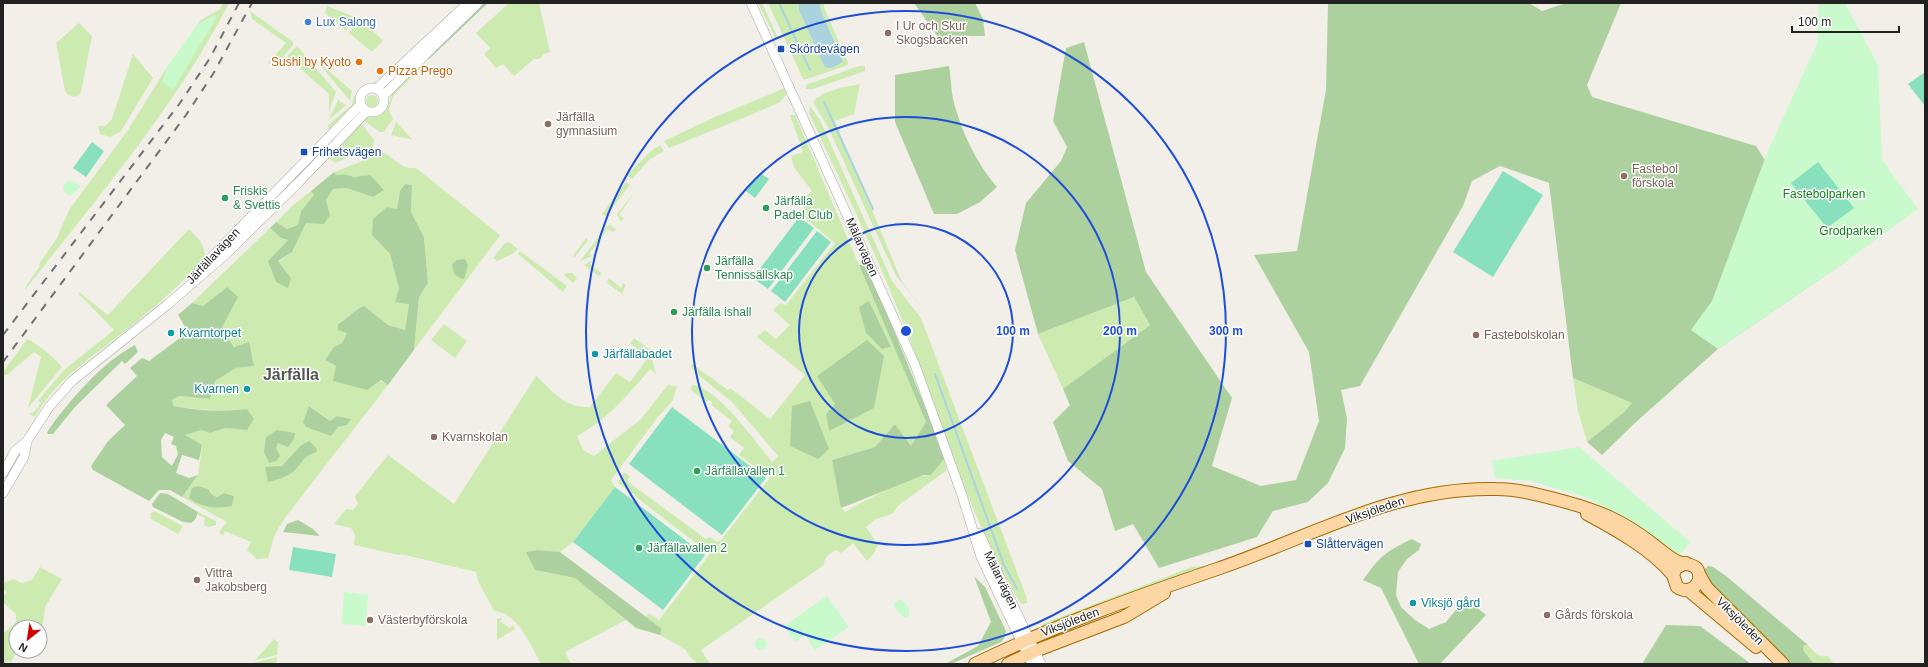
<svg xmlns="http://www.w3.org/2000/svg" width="1928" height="667" font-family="Arial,sans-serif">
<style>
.grass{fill:#cdebb0;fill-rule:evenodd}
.forest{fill:#add19e;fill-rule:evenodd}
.park{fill:#c8facc}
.pitch{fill:#88e0be}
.water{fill:#aad3df}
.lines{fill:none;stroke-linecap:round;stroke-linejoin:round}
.stream{stroke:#aad3df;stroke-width:2}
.minor-casing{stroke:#a9a9a9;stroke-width:10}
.major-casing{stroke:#a06b00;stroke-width:14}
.minor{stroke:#fff;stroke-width:9}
.major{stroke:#fcd6a4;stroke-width:12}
.rail{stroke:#707070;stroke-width:2;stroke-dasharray:8 8;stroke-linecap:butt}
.ring{fill:none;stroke:#1d4ed8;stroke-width:2}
.shop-dot{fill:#3f7fe0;stroke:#fff;stroke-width:1.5}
.education-dot{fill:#8d6e63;stroke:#fff;stroke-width:1.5}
.transit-dot{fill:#1a4fb4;stroke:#fff;stroke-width:1.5}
.food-dot{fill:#e8710a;stroke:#fff;stroke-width:1.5}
.leisure-dot{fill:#2e9e5b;stroke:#fff;stroke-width:1.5}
.culture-dot{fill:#0f9aa8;stroke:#fff;stroke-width:1.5}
.labels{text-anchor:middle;stroke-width:3;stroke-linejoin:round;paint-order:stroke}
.shop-label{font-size:12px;fill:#366cbe;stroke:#fff;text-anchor:start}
.education-label{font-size:12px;fill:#785e54;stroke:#fff;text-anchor:start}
.transit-label{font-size:12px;fill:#164399;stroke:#fff;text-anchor:start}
.food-label{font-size:12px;fill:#c56008;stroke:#fff;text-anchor:end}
.leisure-label{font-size:12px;fill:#27864d;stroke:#fff;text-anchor:start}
.park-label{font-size:12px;fill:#0c8416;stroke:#fff}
.street-label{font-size:12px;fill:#222;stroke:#fff}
.culture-label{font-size:12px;fill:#0d838f;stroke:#fff;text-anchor:start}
.district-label{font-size:16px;font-weight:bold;fill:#555;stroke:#fff}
.centre{fill:#1d4ed8;stroke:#fff;stroke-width:2}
.ring-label{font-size:12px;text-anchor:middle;font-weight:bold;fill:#1d4ed8;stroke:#fff;stroke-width:3;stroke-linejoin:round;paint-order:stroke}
</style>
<rect width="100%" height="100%" fill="#f2efe9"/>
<path class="grass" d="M223,3H229C175,108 97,198 25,290L26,286L40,266L39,264L57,238L69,210L128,130L167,67L201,20L220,9Z
M509,3H539L550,52L544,54L539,59H534L514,76L503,64L496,68L484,54L490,48L476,33Z
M758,3H762L778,38L776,39Z
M768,3H798L799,10L824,66L843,60L821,11L820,3H824V7L848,63V65L807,79H803Z
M327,6L355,17L346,31L325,13Z
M250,11L293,42V45L281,59L271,65L268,63L286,43L252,19Z
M361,18L383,41L372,52L349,33Z
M79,23L92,36L81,92L79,95L74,97L68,95L65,91L56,43Z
M297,46L336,92L329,111V94L288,58V55Z
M133,54L153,78L121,131L110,137L100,134L98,126H105L112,119Z
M421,62L424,65L393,96L389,110L393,119L384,132H380L364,121L362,124L374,140L373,147L335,163L329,158L350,136L363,119L381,115L387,109L393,91Z
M321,64L352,91L350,101L322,67Z
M859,66H865V71L813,89H806V85Z
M860,84L854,114L835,121L902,282L925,311L896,276L828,127L813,102C823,90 845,87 860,84Z
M785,88L786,95L780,102L748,116L669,148L664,141L717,116Z
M354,93L356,103L347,116L329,130L328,125L352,105Z
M366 101a6 6 0 1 1 12 0a6 6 0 1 1-12 0Z
M338,100L346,105L329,120Z
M810,106L820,120L892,281L921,318L1026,596L1027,603L1021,604C967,516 940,413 901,317C874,248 840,181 809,113Z
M790,115H795L926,422L911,447L895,424L875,447L832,460L842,508L845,512C861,502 913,475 931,475L944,459L947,470L899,505L892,514L876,519L866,527L878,545L874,553L867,561L853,543L841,553L836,550C829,554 824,557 824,565L701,650L710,664H698L689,656L686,650L660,635L662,629L646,617L649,613L659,620L710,554L618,483L624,472L630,476L627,481L706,539L710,537L717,542L721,540L770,478L739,455L744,448L730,437L734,431L728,426L732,421L711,405L713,403L709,400L707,402L691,390L692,385C716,386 756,442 772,462L778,456L732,402L696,373L691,367L692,364L728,390L730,388L770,419L805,375L757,337L765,330L776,339L790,325L773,310L780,303L786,305L835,243L800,214L804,206L799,202L812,191L794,167L791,156L803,152ZM869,301L891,347L882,349ZM835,404L829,431L826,414Z
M396,122L413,140L391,135Z
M660,145L664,151L650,159L632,179L627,175L651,151Z
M378,151C392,154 400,170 416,168L500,235L499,237L414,350L419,297L428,283L424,237L411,212L412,185L405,184L400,191L397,209L372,235L390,254L399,289L409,304L405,330L388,325L364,306C353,310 348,319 338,324L347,333L342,343L334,347L325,360C344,373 369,372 388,385L287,515L275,534L268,558L257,559L247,550L251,542L225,531L223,536L219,532L227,522L182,497L198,475L202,446L184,435L201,430L210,433L225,428L247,430V409C221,412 199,410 173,406L172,400L179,396L210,399L215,381L236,368L254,366L234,347L221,329L227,287L203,306L192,303L270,228L281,238L288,240L268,261L291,278L278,262L292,252L306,223L330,215L326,200L333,189L346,188L373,197L370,175L354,177L344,174L336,175L334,172L362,161ZM310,406L330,421L337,416L351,419L347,425L338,427L303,422ZM300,446L315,452L304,456L297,469L273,465L282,466ZM224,493L234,496L232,506L212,495L217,497Z
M626,182L630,185L606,216L602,214Z
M311,191L314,195L301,211L298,225L287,229L276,222L292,206Z
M634,193L619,215L624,218L621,222L617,214Z
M610,225L616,229L613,232L608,229L589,254L592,256L580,261L606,227Z
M189,229C198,238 206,245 205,258C182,283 157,306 130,327C97,354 56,378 35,417L29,414L34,412L41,403L38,401L64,370L114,330L79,294V292L108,315Z
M586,238L588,240L575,257L573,256Z
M509,242L518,249L512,254L497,261L493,258L505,243Z
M520,251L567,286L563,292L518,254Z
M593,260L590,264L601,273L600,277L584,265Z
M567,273H572L577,278L573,283L564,275Z
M609,278L621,288L623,283L626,285L622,294L607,283Z
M1134,297L1150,325L1063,389L1038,334Z
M444,324L467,341L455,358L431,340Z
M634,338L650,350L656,374L650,369C629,394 607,420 577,436L583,450L594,456L640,420L668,385L677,386L673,400L658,417L611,480L615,487L573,542L560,552L538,550L535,570L575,578L626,620L565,652L571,664H541C531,646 518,613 494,611L478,581L476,572L401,554L399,555L354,545L355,535L351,528L334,524L346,509L353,510L358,504L355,496L388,455L454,504L536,376C554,392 563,408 590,407L616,373L630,382L648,358L630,343Z
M27,339C37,343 56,359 62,367L28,408L41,357L34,352L8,374L3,376V372Z
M1573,378L1632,403L1623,413L1587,442L1578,411Z
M154,511L183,526L178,534L151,519L150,514Z
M198,512L216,521V525L208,527L204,525L205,518L198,515Z
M1212,565L1043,629L1042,624L1192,567Z
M40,567L62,579L45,607L43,624L40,630V627H16V651H28L24,658L16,653L11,662L8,661L6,664L3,662V631L5,632L16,622V614L3,602V597L7,592L3,590V583L14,579L22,583L32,580Z
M500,618H502L500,621L510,628L513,625L515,629L497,640V619Z
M274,639L278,642L277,655L255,660Z
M1804,645H1808C1814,652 1818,658 1828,656L1834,664H1814L1803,650Z
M277,657L276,664H252L253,663Z"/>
<path class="forest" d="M481,3H488L429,59L425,56Z
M914,3H975L983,19L985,36H968L943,44Z
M1328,3H1529L1542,11L1566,3H1621L1587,85L1592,97L1756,146L1776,177L1845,262L1718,349L1636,422L1602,455L1587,442L1623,413L1632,403L1573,378L1549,183L1500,166L1472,181L1463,206L1360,386L1341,390L1347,418L1345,448L1328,483L1308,502L1273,511L1257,537L1159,568L1133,524L1115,531L1102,489L1068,461L1053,422L1070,405L1063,389L1150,325L1134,297L1038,334L1015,250L1026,203L1061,161L1067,147L1053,121L1066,48L1084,42L1146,272L1232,398L1212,466L1261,486L1296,480L1319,421L1309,352L1254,255L1297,251L1326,90Z
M949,66C951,78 951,91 954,103C962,133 977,164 997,187L980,202L957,214H934L895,122V75Z
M334,172L336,175L344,174L354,177L370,175L384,190L373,197L346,188L333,189L326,200L330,215L324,224L306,223L292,252L278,261L291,278L288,288L276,282L268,261L288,240L281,238L270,228L276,222L287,229L298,225L301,211L314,195L311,191Z
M405,184L412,185L411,212L424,237L428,283L419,297L414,350L388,385L381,380L367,390L333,381L336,366L325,360L334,347L342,343L347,333L338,330V324C348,319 353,310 364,306L388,325L405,330L409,304L395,302L399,289L390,254L372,235L373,219L387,207L397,209L400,191Z
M465,259L468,265L464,279C455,277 453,273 452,264L457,260Z
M864,264L872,276L929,417L944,459L931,475H924L841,508L832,460L875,447L895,424L911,446L926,422L859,265Z
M227,287L238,297L221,329L234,347L249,342L254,366L236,368L215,381L210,399L179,396L172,400L173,406C200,411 220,412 247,409L254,419L247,430L225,428L210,433L201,430L185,435L202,445L199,460L182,455L176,473L189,478L198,475L182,497L170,490H159L149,501L93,470L91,466L108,441L125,425L106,405L137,376L130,368L142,358L149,361L188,332L178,315L192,303L203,306ZM165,433L174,437L171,444L176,446L178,454L172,466L162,457L161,440Z
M869,301L891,347L882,349L866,333L859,307Z
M867,340L884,356L874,408L829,431L826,414L835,404L817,376Z
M135,345L138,352L125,364L122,361L75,407L53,434H48L47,432C68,402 102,362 135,345Z
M810,401L829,449L818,459L790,446L792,406Z
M309,406L330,421L337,416L351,419L347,425L338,427L331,436L306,427L303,422Z
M277,430L295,433L294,439L288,447L278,443L276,448L280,456L276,461L269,463L264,452L266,437Z
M309,441L317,449L316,452C303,457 305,459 297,468C289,477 279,479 268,482L265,467L282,466L300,446Z
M198,486L208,489L212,495L217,497L224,493L234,496L232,506C216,509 202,508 189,498L192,488Z
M160,493L168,494L198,512L195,520L191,523L183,522L153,507L152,504Z
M298,520L313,529L320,536L283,532L287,524Z
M1412,539L1421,544L1419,550L1407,559L1398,572L1396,595L1401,607L1415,620L1429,629L1446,622L1460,605L1470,602L1486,615L1440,664H1419L1381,588L1363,580C1380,556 1385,552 1412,539Z
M538,550L560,552L662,629L660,635L636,628L575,578L535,570L526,552Z
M1708,566L1713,567L1726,576L1808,645H1804L1803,650L1814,664H1791L1710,584L1703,574L1705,569Z
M974,576L985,587L1006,631L1005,637L1001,642L951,664H945L978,646L991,622Z
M1666,625L1700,626L1751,664H1642Z"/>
<path class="park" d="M1819,3H1845L1878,65L1882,160L1918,209L1845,262L1718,349L1691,330L1712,301L1767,153L1817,44Z
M214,15L217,17L173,90L162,82L167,67L197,25Z
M68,181H73L81,186L72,195C66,196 63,192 63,186Z
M1579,447L1690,542L1680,555L1631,520L1587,498L1531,481L1495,478L1492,461Z
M344,592L368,595L366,626L342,624Z
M827,596L849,627L815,650L805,635L795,642L784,626Z
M897,600H902C907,605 911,609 909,616L905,618L896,610L894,604Z
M755 644a6 6 0 1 1 12 0a6 6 0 1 1-12 0Z"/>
<path class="pitch" d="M1925,72V106L1908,84Z
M92,142L104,151L86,177L73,168Z
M1818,162L1854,208L1827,228L1791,183Z
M1503,171L1543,195L1493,277L1453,252Z
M760,173L769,179L755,198L746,191Z
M799,217L814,228L768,289L753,278Z
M817,231L831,242L785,302L771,291Z
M672,407L766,478L722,535L629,464Z
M615,487L705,555L663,610L573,542Z
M293,547L336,554L332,577L289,570Z"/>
<path class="water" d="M798,3H820L821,11L843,61C838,65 830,71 824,66L799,10Z"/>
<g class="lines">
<path class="stream" d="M779,3L810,70
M824,102L873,209
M935,374L1004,565L1017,589"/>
<defs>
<path id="minor" d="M751,3L915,365L962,495L981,557L1032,664
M360 100a12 12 0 1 1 24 0a12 12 0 1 1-24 0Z
M377,88L468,3
M384,95L478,3
M199,270L361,104
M3,473L15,451L27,441L49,407L72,381L167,305L225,255L298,183L367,111
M3,493L24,457L27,441
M979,533L1041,664"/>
<path id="major" d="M1587,514C1617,530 1651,549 1673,575
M1700,576L1707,588L1783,664
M1688,590L1756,647
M975,664C1053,626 1135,597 1217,569C1309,538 1396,486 1496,489C1520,489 1543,496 1566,502C1599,511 1623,521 1650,542C1658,548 1667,556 1676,561C1687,566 1701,562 1699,580C1695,590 1686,593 1677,587L1673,575L1676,568L1686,563
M1008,664L1035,651L1124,617L1164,593"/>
</defs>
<use href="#minor" class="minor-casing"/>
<use href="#major" class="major-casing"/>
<use href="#minor" class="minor"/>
<use href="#major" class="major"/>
<path class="rail" d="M3,335L180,103L210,58L239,3
M3,362L186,115L213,74L252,3"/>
</g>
<g class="ring">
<circle cx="906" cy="331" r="107"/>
<circle cx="906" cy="331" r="214"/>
<circle cx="906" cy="331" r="320"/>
</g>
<circle class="shop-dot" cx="308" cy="22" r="4"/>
<g class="education-dot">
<circle cx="888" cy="33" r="4"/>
<circle cx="548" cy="124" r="4"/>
<circle cx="1624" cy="176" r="4"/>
<circle cx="1476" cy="335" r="4"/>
<circle cx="434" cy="437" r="4"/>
<circle cx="197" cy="580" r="4"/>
<circle cx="1547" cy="615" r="4"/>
<circle cx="370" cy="620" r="4"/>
</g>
<g class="transit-dot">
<rect x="777" y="45" width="8" height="8" rx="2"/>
<rect x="300" y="148" width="8" height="8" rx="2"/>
<rect x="1304" y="540" width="8" height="8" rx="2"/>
</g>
<g class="food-dot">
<circle cx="359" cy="62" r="4"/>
<circle cx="380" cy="71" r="4"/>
</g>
<g class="leisure-dot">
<circle cx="225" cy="198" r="4"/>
<circle cx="766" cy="208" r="4"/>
<circle cx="707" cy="268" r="4"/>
<circle cx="674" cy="312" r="4"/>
<circle cx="697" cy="471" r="4"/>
<circle cx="639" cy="548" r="4"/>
</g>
<g class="culture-dot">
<circle cx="171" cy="333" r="4"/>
<circle cx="595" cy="354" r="4"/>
<circle cx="247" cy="389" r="4"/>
<circle cx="1413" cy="603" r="4"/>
</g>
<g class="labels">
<g class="shop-label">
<text x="316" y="26">Lux Salong</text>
</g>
<g class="education-label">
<text x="896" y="30">I Ur och Skur<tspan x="896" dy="14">Skogsbacken</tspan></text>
<text x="556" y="121">Järfälla<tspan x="556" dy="14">gymnasium</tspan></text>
<text x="1632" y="173">Fastebol<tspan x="1632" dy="14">förskola</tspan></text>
<text x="1484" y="339">Fastebolskolan</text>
<text x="442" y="441">Kvarnskolan</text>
<text x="205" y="577">Vittra<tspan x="205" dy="14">Jakobsberg</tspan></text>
<text x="1555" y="619">Gårds förskola</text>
<text x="378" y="624">Västerbyförskola</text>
</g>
<g class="transit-label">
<text x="789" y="53">Skördevägen</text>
<text x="312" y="156">Frihetsvägen</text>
<text x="1316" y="548">Slåttervägen</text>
</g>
<g class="food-label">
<text x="351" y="66">Sushi by Kyoto</text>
<text x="388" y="75" text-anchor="start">Pizza Prego</text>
</g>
<g class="leisure-label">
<text x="233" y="195">Friskis<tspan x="233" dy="14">&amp; Svettis</tspan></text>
<text x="774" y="205">Järfälla<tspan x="774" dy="14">Padel Club</tspan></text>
<text x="715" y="265">Järfälla<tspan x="715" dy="14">Tennissällskap</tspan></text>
<text x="682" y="316">Järfälla ishall</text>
<text x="705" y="475">Järfällavallen 1</text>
<text x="647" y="552">Järfällavallen 2</text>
</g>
<g class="park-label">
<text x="1824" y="198">Fastebolparken</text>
<text x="1851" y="235">Grodparken</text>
</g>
<g class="street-label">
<text transform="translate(862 247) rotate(66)" y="4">Mälarvägen</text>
<text transform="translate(213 256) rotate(-47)" y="4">Järfällavägen</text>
<text transform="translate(1375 510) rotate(-19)" y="4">Viksjöleden</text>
<text transform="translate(1001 580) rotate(64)" y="4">Mälarvägen</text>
<text transform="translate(1740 621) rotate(45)" y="4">Viksjöleden</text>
<text transform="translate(1070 622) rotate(-21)" y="4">Viksjöleden</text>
</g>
<g class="culture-label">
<text x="179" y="337">Kvarntorpet</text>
<text x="603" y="358">Järfällabadet</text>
<text x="239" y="393" text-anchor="end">Kvarnen</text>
<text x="1421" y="607">Viksjö gård</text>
</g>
<g class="district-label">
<text x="291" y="380">Järfälla</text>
</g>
</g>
<circle cx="906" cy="331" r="6" class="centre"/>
<g class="ring-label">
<text x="1013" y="335">100 m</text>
<text x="1120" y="335">200 m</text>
<text x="1226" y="335">300 m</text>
</g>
<rect width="1928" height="667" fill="none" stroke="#222222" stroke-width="8"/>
<g transform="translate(28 639) rotate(210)"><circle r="19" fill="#ffffff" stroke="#a7a7a7"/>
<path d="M0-3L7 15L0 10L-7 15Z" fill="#d40000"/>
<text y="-6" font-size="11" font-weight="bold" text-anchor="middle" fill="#222222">N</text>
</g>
<path d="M1792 26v6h107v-6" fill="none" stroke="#222222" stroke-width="2"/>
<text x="1798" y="26" font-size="12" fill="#222222" stroke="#ffffff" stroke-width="3" paint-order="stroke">100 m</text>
</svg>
